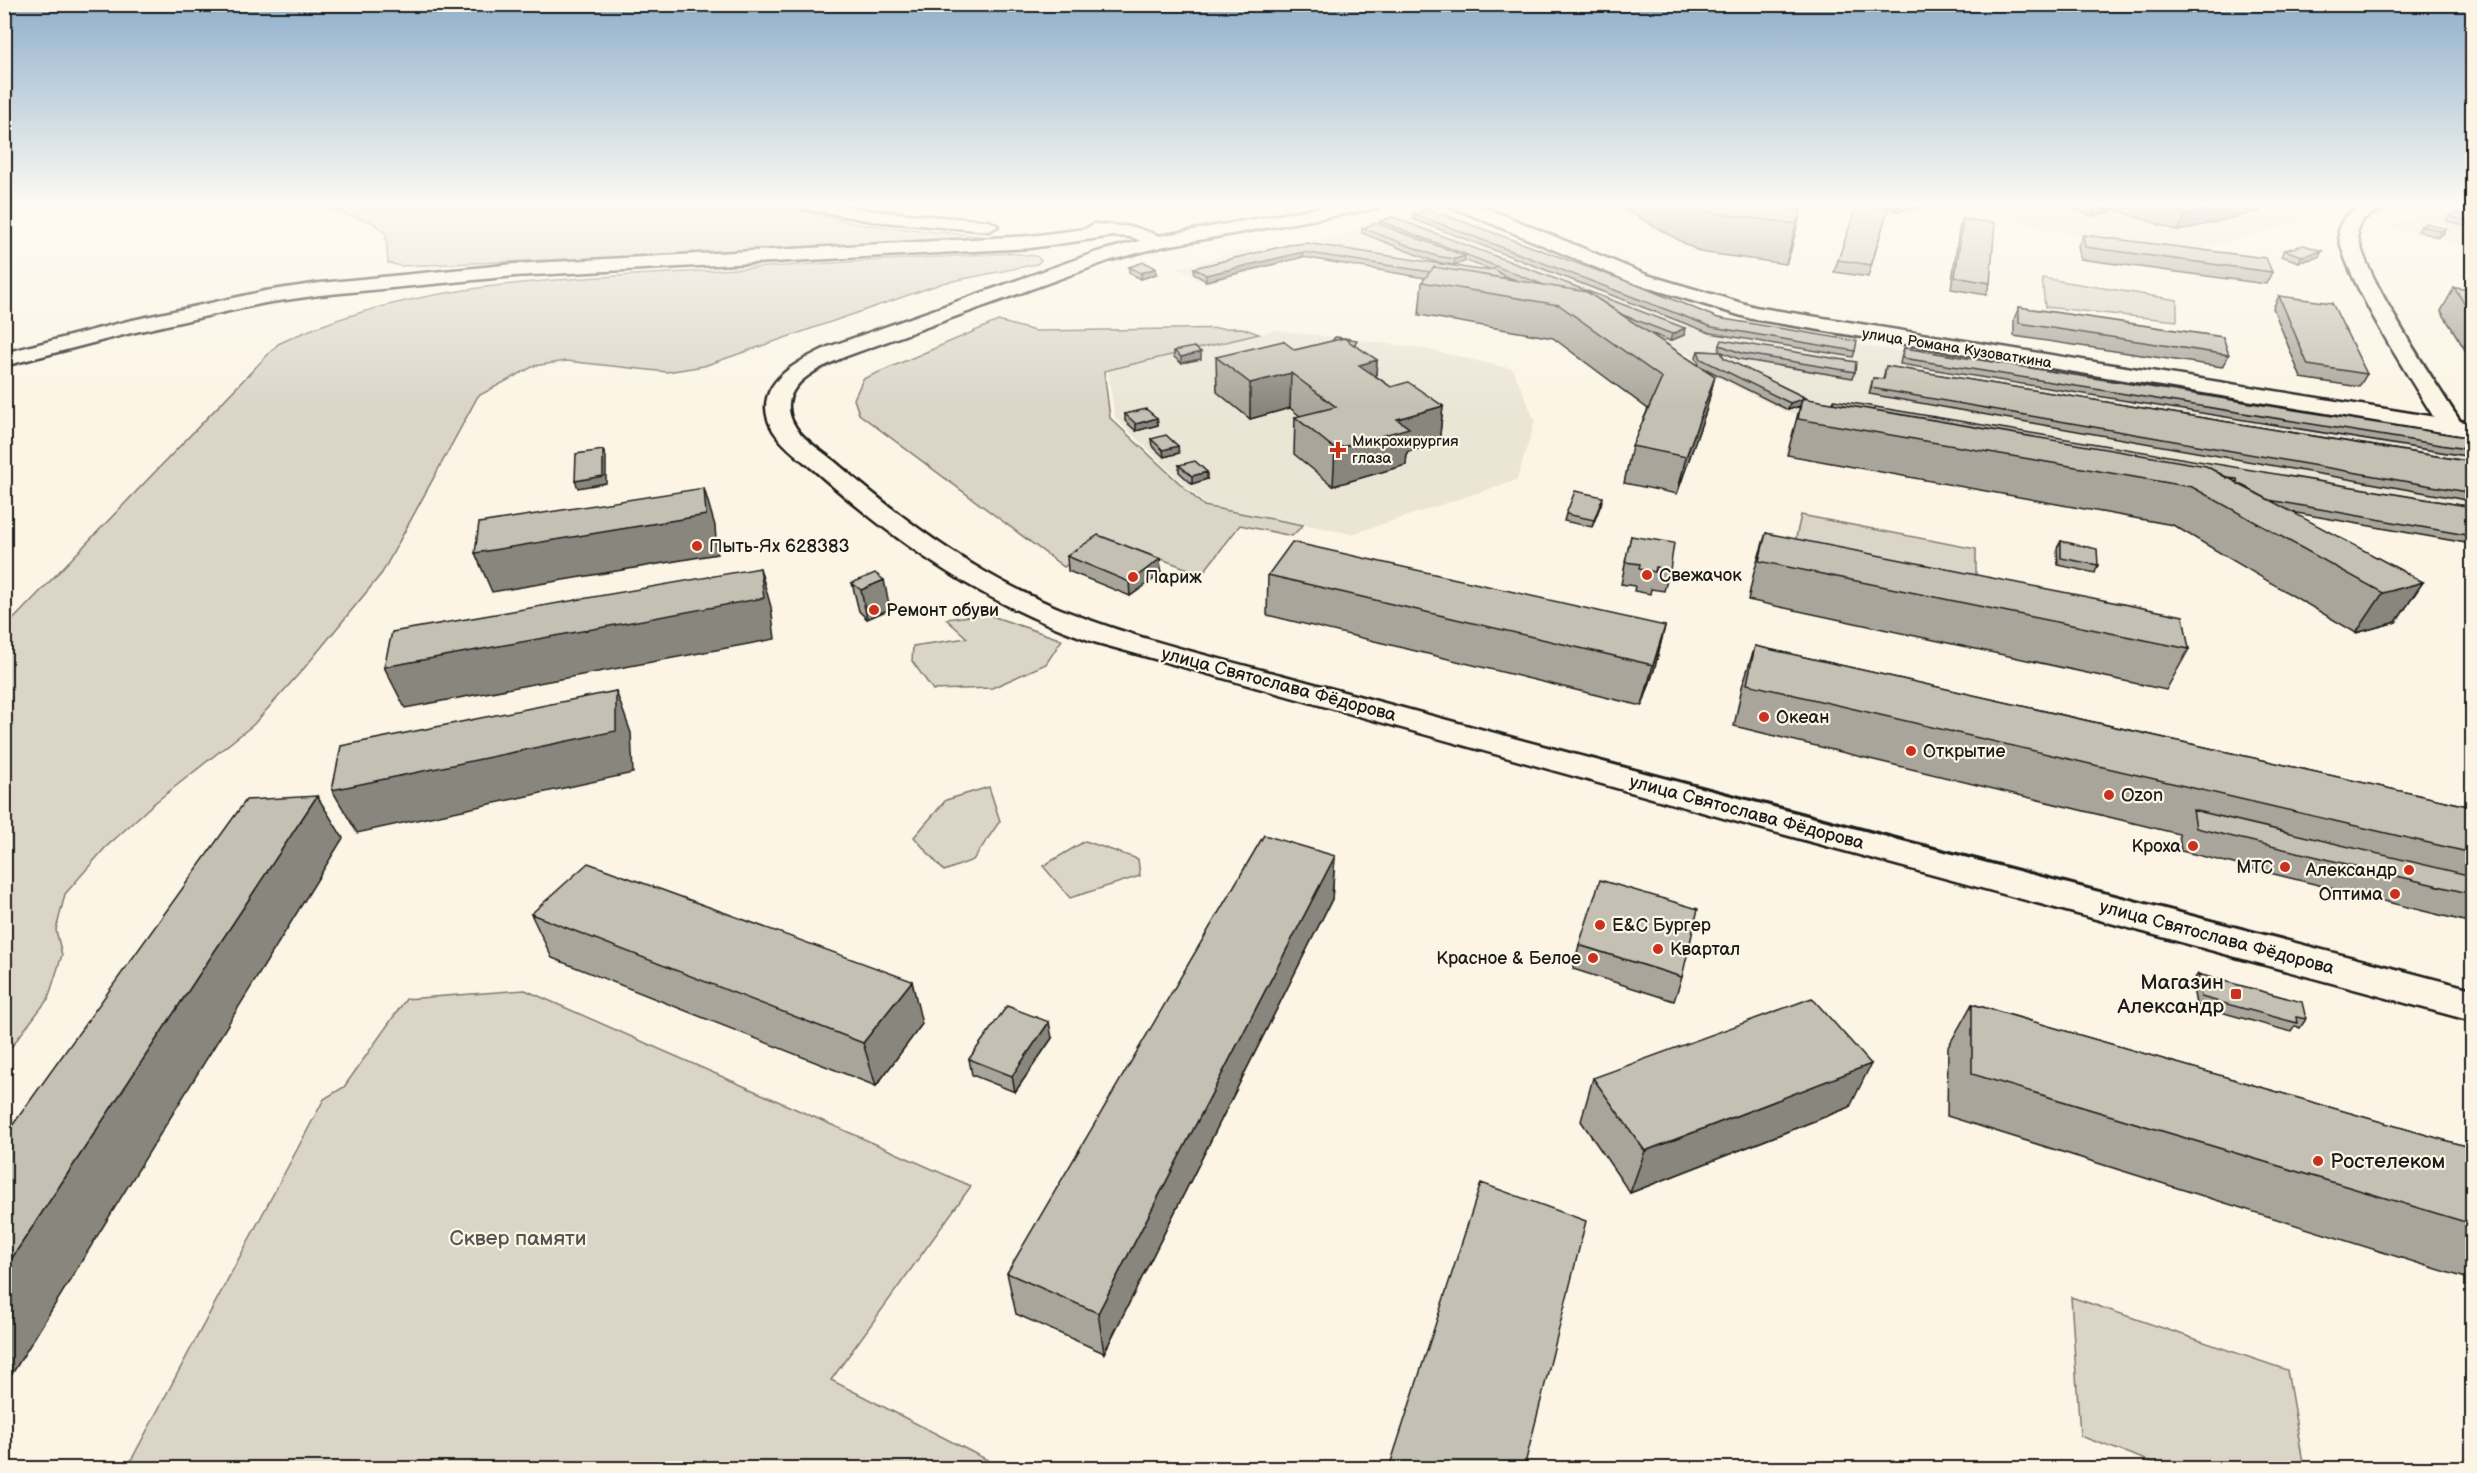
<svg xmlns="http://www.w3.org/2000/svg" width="2477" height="1473" font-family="'Balsamiq Sans',sans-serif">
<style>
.built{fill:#ebe5d6}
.green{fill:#dbd5c8;stroke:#7c7872;stroke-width:1.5}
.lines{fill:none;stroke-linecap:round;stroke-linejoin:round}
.minor-casing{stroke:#1c1c1c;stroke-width:5}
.tertiary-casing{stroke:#1c1c1c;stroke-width:5}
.minor{fill:#fcf5e5;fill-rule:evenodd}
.tertiary{fill:#fcf5e5;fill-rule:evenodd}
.wall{fill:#a9a59a;stroke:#1c1c1c;stroke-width:1.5;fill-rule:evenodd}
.shaded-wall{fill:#89867d;stroke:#1c1c1c;stroke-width:1.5}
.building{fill:#c4c0b3;stroke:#1c1c1c;stroke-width:1.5}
.poi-dot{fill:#c8321e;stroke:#fcf5e5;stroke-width:2}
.labels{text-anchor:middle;stroke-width:4.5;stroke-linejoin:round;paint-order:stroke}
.far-street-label{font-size:15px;fill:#1c1c1c;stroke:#fcf5e5}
.far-poi-label{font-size:15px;fill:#1c1c1c;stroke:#fcf5e5;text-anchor:start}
.poi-label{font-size:18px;fill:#1c1c1c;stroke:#fcf5e5;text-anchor:start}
.street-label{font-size:18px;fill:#1c1c1c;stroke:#fcf5e5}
.near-poi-label{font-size:21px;fill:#1c1c1c;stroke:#fcf5e5;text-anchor:end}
.near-park-label{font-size:21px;fill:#555450;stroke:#fcf5e5}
</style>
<rect width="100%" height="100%" fill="#fcf5e5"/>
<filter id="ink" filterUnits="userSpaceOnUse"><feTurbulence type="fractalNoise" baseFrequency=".0167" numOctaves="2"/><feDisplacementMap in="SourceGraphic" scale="12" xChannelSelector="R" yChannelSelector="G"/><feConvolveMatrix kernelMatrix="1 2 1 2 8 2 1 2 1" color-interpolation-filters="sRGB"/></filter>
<g filter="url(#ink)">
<path class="built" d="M1965,203H2295L2314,209L2300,222L2191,252L2052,231Z
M2449,203H2472V247L2389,227Z
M1430,210L1452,213L1719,322L2472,444V545L2233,502L2228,487L1786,412L1695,366L1693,357L1620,324L1474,285L1303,258L1204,284L1178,268L1240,251L1313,241Z
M1275,330L1421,348L1513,369L1535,421L1517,480L1352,534L1206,505L1115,418L1108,371Z"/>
<path class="green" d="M307,203H763L769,208L804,211L858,224L990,237L986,242L401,266L388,263L386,234L372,222Z
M1010,253L1036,256L1041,260L1037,264L943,283L704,366L667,372L566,361L534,366L478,396L382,573L306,666L253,725L152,805L105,848L65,894L56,930L62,955L48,999L5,1055V628L278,344C403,283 550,280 687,272C795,265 902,259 1010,253Z
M2042,278L2177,300V321L2045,307Z
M998,321L1035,331L1242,328L1259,334L1104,371L1110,418L1204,506L1303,525L1292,536L1240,525L1202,574L1107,539L1064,567L859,414L854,399L863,379Z
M1801,515L1976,549V578L1795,542Z
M986,614L1062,640L1046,664L992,688L933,690L912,661L913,646L967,638L946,619Z
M989,787L1000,821L973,860L944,871L914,837L946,800Z
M1085,841L1138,859L1140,876L1070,898L1043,866Z
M525,990L971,1186L831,1380L1003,1468H127L324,1099L344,1087L406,999Z
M2071,1297L2287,1370L2304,1468H2168L2080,1436Z"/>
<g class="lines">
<defs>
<path id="minor" d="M792,203H831L872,211L989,221L998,226L989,231L872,221L800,208Z
M2367,203H2392C2384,214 2365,212 2359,225C2345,250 2446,399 2464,427L2460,432L2452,434L2444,432L2440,427C2417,389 2338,270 2339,231C2340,217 2356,208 2367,203Z
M1094,224L1134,227L1166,238L1168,242L1159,248L1131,237L1113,236L1030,248L515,276L320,295L265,303L131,333L4,366V353L128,321L265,291L320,283L515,264L1030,236L1085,229Z"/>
<path id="tertiary" d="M1346,203H1385L1377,208L1160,247L1111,260L844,357C824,366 791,379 789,404C787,431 817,447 834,461C904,521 977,576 1063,610C1134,638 1208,656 1281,675C1363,697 1446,720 1528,742C1842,826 2157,907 2472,989V1021L1745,824L1094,642C981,602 904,549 814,470C795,454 766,435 766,407C766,376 805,358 828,347L1097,252L1159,236Z
M1450,203H1474L1647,275L1755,307L2472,423V437L1752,319L1633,283L1452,207Z"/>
</defs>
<use href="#minor" class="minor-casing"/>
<use href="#tertiary" class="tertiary-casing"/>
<use href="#minor" class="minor"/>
<use href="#tertiary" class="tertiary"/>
</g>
<path class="wall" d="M1613,203H1744L1801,210L1791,250L1786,264L1700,252Z
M1878,203H1929V206L1896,211Z
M2066,203H2264L2260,211L2178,231L2113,209L2112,211L2092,216L2065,206Z
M1888,209L1868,277L1834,272L1838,260Z
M1414,214L1718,318L1855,351L1853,357L1710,333L1413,219Z
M2449,216L2472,218L2470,224L2465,226L2446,221Z
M1963,219L1990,283L1986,295L1951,289L1959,230Z
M1380,221L1684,335L1670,341L1648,332L1715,376L1706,411L1677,494L1624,483L1632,446L1648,409L1553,338L1419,315L1422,282L1425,278L1303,257L1206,281L1194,274V268L1289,245L1480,270L1489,269L1464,260V262L1454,265L1435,262L1362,233V228L1380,224ZM1500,274L1516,280L1505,278Z
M2421,226L2446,229L2443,234L2438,237L2418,231Z
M2083,235L2272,272L2266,284L2080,259L2078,246Z
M2284,250L2322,251L2319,257L2299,262L2281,256Z
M1129,267L1156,274L1141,279L1129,273Z
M2454,288L2472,290V361L2441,311Z
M2279,296L2367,374L2359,387L2301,378L2273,308Z
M2019,307L2229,355L2222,367L2014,336V319Z
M1332,341L1356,346L1377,360L1376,376L1391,387L1443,406L1439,443L1407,452L1406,465L1333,486L1294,454L1295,417L1300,416L1290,408L1250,419L1217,392L1216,357L1295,350Z
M1720,345L1855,372L1852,378L1739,359L1722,352L1724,358L1806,398L1805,399L2472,507V544L2291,512L2423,582L2396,622L2356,633L2173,525L1787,455L1800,406L1788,410L1700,366L1696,357L1698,351L1720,352L1719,351Z
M1904,348L2472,438V457L1900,364L1902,354Z
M1174,351L1201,359L1181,363L1174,357Z
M1886,366L2472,462V501L1869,394L1873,378L1883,379Z
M1125,414L1157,418L1158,425L1136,431L1125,421Z
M1151,439L1179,453L1164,457L1152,446Z
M1179,465L1207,479L1192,484L1179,472Z
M1601,504L1592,527L1564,521L1566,514Z
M1766,533L2189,649L2166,690L1748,600L1754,572Z
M1631,536L1670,570L1664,591L1651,589L1650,594L1634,591L1635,586L1621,584Z
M2061,541L2098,565L2095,573L2058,565L2057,548Z
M1067,556L1160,559L1161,574L1130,596L1068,571Z
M1268,575L1665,626L1655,667L1642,706L1267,615Z
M852,583L890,609L867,619L859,611Z
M1755,646L2472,807V923L2181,851L2179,834L1734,726L1742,687Z
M1335,856L1332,899L1104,1353L1016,1314L1007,1273Z
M531,914L922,1024L876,1086L552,958Z
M1579,945L1682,977L1674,1001L1573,969Z
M2198,974L2306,1019L2300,1028L2295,1026L2291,1032L2196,1005L2192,982Z
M1972,1004L2472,1148V1280L1947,1116L1948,1047Z
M1052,1038L1015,1092L972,1075L969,1059Z
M1593,1078L1850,1107L1630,1193L1581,1121Z"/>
<path class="shaded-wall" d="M1898,203H1929V206L1896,211Z
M2233,203H2264L2260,211L2178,231L2186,215Z
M2114,206L2112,211L2092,216L2094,210Z
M1801,210L1791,250L1786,264L1796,224Z
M2472,219L2470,224L2465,226L2468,221Z
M2446,229L2443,234L2438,237L2441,231Z
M2322,251L2319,257L2299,262L2302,256Z
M1303,252V257L1206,281V275Z
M1465,256L1464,262L1454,265L1455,259Z
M1156,268V274L1141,279V273Z
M1685,328L1684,335L1670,341L1672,334Z
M1201,352V359L1181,363V357Z
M1377,360L1374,395L1359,365Z
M1291,373L1290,408L1250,419V383Z
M1715,376L1706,411L1677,494L1686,457Z
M1802,399L1800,406L1788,410L1790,403Z
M1443,406L1439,443L1407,452L1406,465L1333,486L1335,449L1397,419Z
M1157,418L1158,425L1136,431V424Z
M1178,446L1179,453L1164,457L1163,450Z
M603,450L606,457V483L578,488L575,481Z
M1207,472V479L1192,484V476Z
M704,488L715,526L717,554L492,592L475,553Z
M1603,497L1601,504L1592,527L1594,520Z
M1160,559L1161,574L1130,596L1129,582Z
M760,568L771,607L775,639L405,708L384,667Z
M884,580L890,609L867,619L861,590Z
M2423,582L2396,622L2356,633L2383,593Z
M1665,626L1655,667L1642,706L1653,665Z
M616,691L631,733L633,773L357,833L332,790Z
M317,796L343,838L4,1387V1270Z
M1335,856L1332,899L1104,1353L1098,1313Z
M912,981L922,1024L876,1086L863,1043Z
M1049,1022L1052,1038L1015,1092L1012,1076Z
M1871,1064L1850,1107L1630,1193L1645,1151Z"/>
<path class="building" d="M1692,203H1744L1801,210L1796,224L1709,212Z
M2074,203H2107L2114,206L2094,210Z
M2151,203H2233L2186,215Z
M1857,205L1888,209L1871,265L1838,260Z
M1428,209L1637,285L1718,318L1857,341L1855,351L1712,327L1414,214Z
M2455,213L2472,218V219L2468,221L2449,216Z
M1392,217L1685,328L1672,334L1623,315L1587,292L1544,285L1380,221Z
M1963,219L1995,223L1990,283L1955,277Z
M1376,223L1465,256L1455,259L1436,256L1362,228Z
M2426,223L2446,229L2441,231L2421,226Z
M2083,235L2266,258L2272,272L2085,247Z
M1306,243L1480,270L1494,269L1505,277L1504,278L1434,267L1430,272L1303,252L1206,275L1194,268L1289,245Z
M2304,245L2322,251L2302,256L2284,250Z
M1144,262L1156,268L1141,273L1129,267Z
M1434,267L1587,292L1715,376L1686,457L1632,446L1662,378L1559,305L1422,282Z
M2454,288L2472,290V314Z
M2279,296L2332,303L2367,374L2308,365Z
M2019,307L2223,337L2229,355L2019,323Z
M1335,337L1344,338L1332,341Z
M1344,338L1377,360L1359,365L1391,387L1408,382L1443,406L1397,419L1409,428L1335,449L1295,417L1336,407L1291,373L1250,383L1216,357L1283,341L1295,350Z
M1344,338L1357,340L1354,345Z
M1722,340L1856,362L1855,372L1741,353L1720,345Z
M1194,347L1201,352L1181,357L1174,351Z
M1904,348L2472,438V450L1903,358Z
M1698,351L1721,352L1724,358L1806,398L1790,403L1701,359Z
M1886,366L2472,462V493L1871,388L1873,378L1884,379Z
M1802,398L2206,466L2423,582L2383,593L2192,487L1798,419Z
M1834,400L2472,507V536L2269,500L2238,484L2237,479L2227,478L2206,466L1833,403Z
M1146,409L1157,418L1136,424L1125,414Z
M1166,435L1178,446L1163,450L1151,439Z
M603,450V476L575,481L576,454Z
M1195,461L1207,472L1192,476L1179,465Z
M704,488L706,515L475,553L479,523Z
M1575,491L1603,497L1594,520L1566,514Z
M1766,533L2183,616L2189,649L1759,561Z
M1098,535L1160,559L1129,582L1067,556Z
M1631,536L1674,543L1670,570L1656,567L1655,572L1639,569L1640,564L1625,562Z
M2061,541L2097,549L2098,565L2061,558Z
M1292,542L1665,626L1653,665L1268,575Z
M760,568L764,598L384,667L392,632Z
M875,573L884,580L861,590L852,583Z
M1755,646L2472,807V853L1747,684Z
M616,691V731L332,790L341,746Z
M317,796L4,1270V1137L246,800Z
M2193,810L2472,876V894L2196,828Z
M1264,835L1335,856L1098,1313L1007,1273Z
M588,863L912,981L863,1043L531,914Z
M1600,880L1698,909L1682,977L1579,945Z
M2198,974L2302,1002L2306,1019L2296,1017L2297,1023L2201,997Z
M1812,998L1871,1064L1645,1151L1593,1078Z
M1972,1004L2472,1148V1224L1972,1074Z
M1007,1006L1049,1022L1012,1076L969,1059Z
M1481,1183L1586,1221L1524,1468H1389Z"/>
</g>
<linearGradient id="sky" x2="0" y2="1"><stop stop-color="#91b0cc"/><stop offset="0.5" stop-color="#fefaf3"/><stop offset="1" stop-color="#fefaf3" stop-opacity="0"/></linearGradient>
<rect width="2477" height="409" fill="url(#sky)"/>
<g class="poi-dot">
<path d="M1335 441h6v6h6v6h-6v6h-6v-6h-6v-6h6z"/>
<circle cx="697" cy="546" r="6"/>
<circle cx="1647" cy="575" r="6"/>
<circle cx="1133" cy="577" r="6"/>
<circle cx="874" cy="610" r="6"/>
<circle cx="1764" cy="717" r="6"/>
<circle cx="1911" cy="751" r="6"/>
<circle cx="2109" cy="795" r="6"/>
<circle cx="2193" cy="846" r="6"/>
<circle cx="2285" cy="867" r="6"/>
<circle cx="2409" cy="870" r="6"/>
<circle cx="2395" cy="894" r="6"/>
<circle cx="1600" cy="925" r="6"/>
<circle cx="1658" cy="949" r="6"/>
<circle cx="1593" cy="958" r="6"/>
<rect x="2230" y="988" width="12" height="12" rx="3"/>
<circle cx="2318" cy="1161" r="6"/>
</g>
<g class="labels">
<g class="far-street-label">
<text transform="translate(1957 348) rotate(9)" y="5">улица Романа Кузоваткина</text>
</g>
<g class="far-poi-label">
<text x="1352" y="446">Микрохирургия<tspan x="1352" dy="17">глаза</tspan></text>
</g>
<g class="poi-label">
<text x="709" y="552">Пыть-Ях 628383</text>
<text x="1659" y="581">Свежачок</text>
<text x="1145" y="583">Париж</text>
<text x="886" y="616">Ремонт обуви</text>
<text x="1776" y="723">Океан</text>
<text x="1923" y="757">Открытие</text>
<text x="2121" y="801">Ozon</text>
<text x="2181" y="852" text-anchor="end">Кроха</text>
<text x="2273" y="873" text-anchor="end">МТС</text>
<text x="2397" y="876" text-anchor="end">Александр</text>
<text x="2383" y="900" text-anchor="end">Оптима</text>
<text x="1612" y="931">Е&amp;С Бургер</text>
<text x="1670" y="955">Квартал</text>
<text x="1581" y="964" text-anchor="end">Красное &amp; Белое</text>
</g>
<g class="street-label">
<text transform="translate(1279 684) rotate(15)" y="6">улица Святослава Фёдорова</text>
<text transform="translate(1747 812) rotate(15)" y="6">улица Святослава Фёдорова</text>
<text transform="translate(2217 937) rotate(15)" y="6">улица Святослава Фёдорова</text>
</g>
<g class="near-poi-label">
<text x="2224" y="989">Магазин<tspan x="2224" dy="24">Александр</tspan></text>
<text x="2330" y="1168" text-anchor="start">Ростелеком</text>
</g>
<g class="near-park-label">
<text x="518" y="1245">Сквер памяти</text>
</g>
</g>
<rect width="2477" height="1473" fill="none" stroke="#fcf5e5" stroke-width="24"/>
<rect x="12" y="12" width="2453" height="1449" fill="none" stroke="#1c1c1c" stroke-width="2" filter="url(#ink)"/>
</svg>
